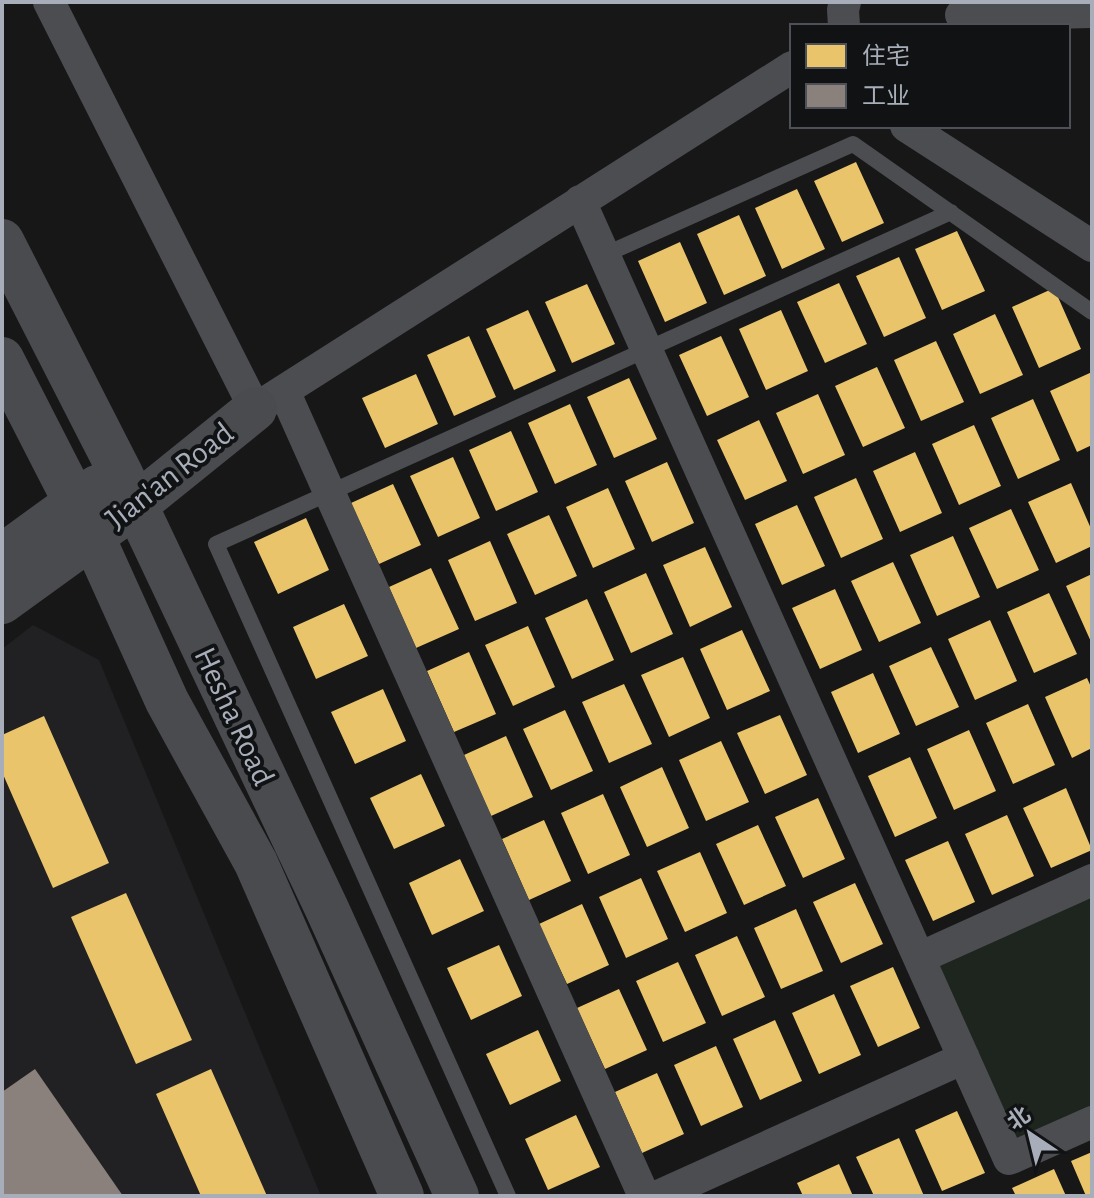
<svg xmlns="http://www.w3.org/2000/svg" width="1094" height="1198" font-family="'Alegreya Sans','Noto Sans SC',sans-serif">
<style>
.built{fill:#212124}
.green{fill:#1d251e}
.homes{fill:#e9c46a}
.industry{fill:#8a817c}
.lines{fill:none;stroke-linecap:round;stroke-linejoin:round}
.lane{stroke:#4b4d51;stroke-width:16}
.street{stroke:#4b4d51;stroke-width:32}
.secondary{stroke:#4a4b4f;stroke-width:44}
.labels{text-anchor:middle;stroke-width:8;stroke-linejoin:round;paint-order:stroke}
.street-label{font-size:32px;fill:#a8aeb9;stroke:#111214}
</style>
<rect width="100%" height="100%" fill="#171718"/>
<path class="built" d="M33,625L99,660L321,1196H2V649Z"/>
<path class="green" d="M1092,895V1107L1017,1141L937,965Z"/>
<path class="homes" d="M856,162L884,223L842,242L814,181Z
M797,189L825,249L782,269L755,208Z
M739,215L766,276L724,295L697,234Z
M957,231L985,291L942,310L915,249Z
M680,242L707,303L665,322L638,261Z
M899,257L926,318L884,337L856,276Z
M839,283L867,344L825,363L797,302Z
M587,284L615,344L572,363L545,302Z
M1054,288L1081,349L1039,368L1012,307Z
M528,310L556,371L514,390L486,329Z
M781,310L808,371L766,390L739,329Z
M995,314L1023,375L980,394L953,334Z
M469,336L496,397L454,416L427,355Z
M721,336L749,397L707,416L679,355Z
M936,341L964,402L921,421L894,360Z
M877,367L905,428L863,447L835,386Z
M1092,372V445L1077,452L1050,391Z
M416,374L438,424L385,448L362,398Z
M629,378L657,439L614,458L587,397Z
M818,394L845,455L803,474L776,413Z
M1033,399L1060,460L1018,479L991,418Z
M570,404L597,465L555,484L528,423Z
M759,420L787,481L745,500L717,440Z
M974,425L1001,486L959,505L932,444Z
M511,431L538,492L496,511L469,450Z
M915,452L942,513L900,532L873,471Z
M453,457L480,518L438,537L410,476Z
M667,462L694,523L652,542L625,481Z
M856,478L883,539L841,558L814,497Z
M1071,483L1092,531V546L1056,563L1028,502Z
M393,484L421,545L379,564L351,503Z
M608,488L635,549L593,568L566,507Z
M797,505L825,566L782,585L755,524Z
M1011,509L1039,570L997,589L969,528Z
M549,515L577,576L535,595L507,534Z
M306,518L329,570L278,594L254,542Z
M953,536L980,597L937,616L910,555Z
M490,541L517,603L475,621L448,560Z
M705,547L732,607L690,627L663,565Z
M893,562L921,623L879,642L851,581Z
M431,568L459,629L416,648L389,587Z
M646,573L673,634L631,653L604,592Z
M1092,574V644L1066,586Z
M835,589L862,650L820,669L792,608Z
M1049,593L1077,654L1034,673L1007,612Z
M587,599L614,660L572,679L545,618Z
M344,604L368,656L316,679L293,627Z
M990,620L1017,681L975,700L948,639Z
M528,626L555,687L513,706L485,645Z
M742,630L770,691L727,710L700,649Z
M931,647L959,707L916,726L889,666Z
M469,652L496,714L454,732L427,671Z
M683,657L710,718L669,737L641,675Z
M873,673L900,734L858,753L831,692Z
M1087,678L1092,689V748L1072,758L1045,697Z
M624,684L652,744L609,763L582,702Z
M383,689L406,741L355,764L331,712Z
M1028,704L1055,765L1013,784L986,723Z
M565,710L593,771L551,790L523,729Z
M780,715L807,775L765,794L737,733Z
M44,716L109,863L53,888L2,772V735Z
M969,730L996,791L954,810L927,749Z
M506,736L533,797L491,816L464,755Z
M721,741L749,802L706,821L679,760Z
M910,757L937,818L895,837L868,776Z
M662,767L689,828L647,847L620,787Z
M421,774L445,826L394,849L370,798Z
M1066,788L1092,850L1051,868L1023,808Z
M603,794L630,855L588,874L561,813Z
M818,798L845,859L803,878L775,817Z
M1007,815L1034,876L992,895L965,834Z
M544,820L571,881L529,900L502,839Z
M758,825L786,886L744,905L716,844Z
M948,841L975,902L933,921L905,860Z
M700,852L727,913L685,932L657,871Z
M460,859L484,911L432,935L409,883Z
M641,878L668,939L626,958L599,897Z
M855,883L883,944L841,963L813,902Z
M126,893L192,1040L136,1064L71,917Z
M582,904L609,965L567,984L539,924Z
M796,909L823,971L781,989L754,928Z
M737,936L765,997L722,1016L695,955Z
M499,945L522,996L471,1020L447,968Z
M678,962L706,1023L663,1042L636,981Z
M893,967L920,1028L878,1047L850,986Z
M619,989L647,1050L605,1069L577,1008Z
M834,994L861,1055L819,1074L792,1013Z
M775,1020L802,1081L760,1100L733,1039Z
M538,1030L561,1081L510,1105L486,1054Z
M716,1046L743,1107L701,1126L674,1065Z
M211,1069L267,1196H201L156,1094Z
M657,1073L684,1134L642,1153L615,1092Z
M957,1111L985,1173L942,1191L915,1130Z
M576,1115L600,1167L548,1190L525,1139Z
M899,1138L924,1196H874L856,1157Z
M1092,1152V1196H1086L1071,1161Z
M839,1164L853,1196H803L797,1183Z
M1054,1169L1066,1196H1016L1012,1188Z"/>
<path class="industry" d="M35,1069L123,1196H2V1092Z"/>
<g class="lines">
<path class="lane" d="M604,255L853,144L1092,312
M508,1196L216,544L951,212"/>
<path class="street" d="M49,2L255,409L792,67
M961,15L1092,12
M844,26L843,10L845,2
M906,126L1092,246
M580,201L1009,1159L1092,1122
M284,391L644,1196
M919,958L1092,880
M658,1196L964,1058"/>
<path class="secondary" d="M2,241L120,472L327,909L457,1196
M2,359L92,535L167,701L256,863L402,1196
M2,556L97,487
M2,602L136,505L255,409"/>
</g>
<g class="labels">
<g class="street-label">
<text transform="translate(169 475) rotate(-38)" y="11">Jian'an Road</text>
<text transform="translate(235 716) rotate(65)" y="11">Hesha Road</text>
</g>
</g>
<rect width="1094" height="1198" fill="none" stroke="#a8aeb9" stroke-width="8"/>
<rect x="790" y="24" width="280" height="104" fill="#111214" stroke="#4d5056" stroke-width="2"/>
<rect x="806" y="44" width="40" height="24" fill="#e9c46a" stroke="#4d5056" stroke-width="2"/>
<text x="862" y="64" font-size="24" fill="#a8aeb9">住宅</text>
<rect x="806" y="84" width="40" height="24" fill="#8a817c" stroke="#4d5056" stroke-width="2"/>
<text x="862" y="104" font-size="24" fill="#a8aeb9">工业</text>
<g transform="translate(1030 1134) rotate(325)" stroke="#111214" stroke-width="6" paint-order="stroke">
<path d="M0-6L14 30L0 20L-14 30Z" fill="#a8aeb9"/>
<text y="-12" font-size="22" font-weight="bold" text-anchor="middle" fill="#a8aeb9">北</text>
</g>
</svg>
